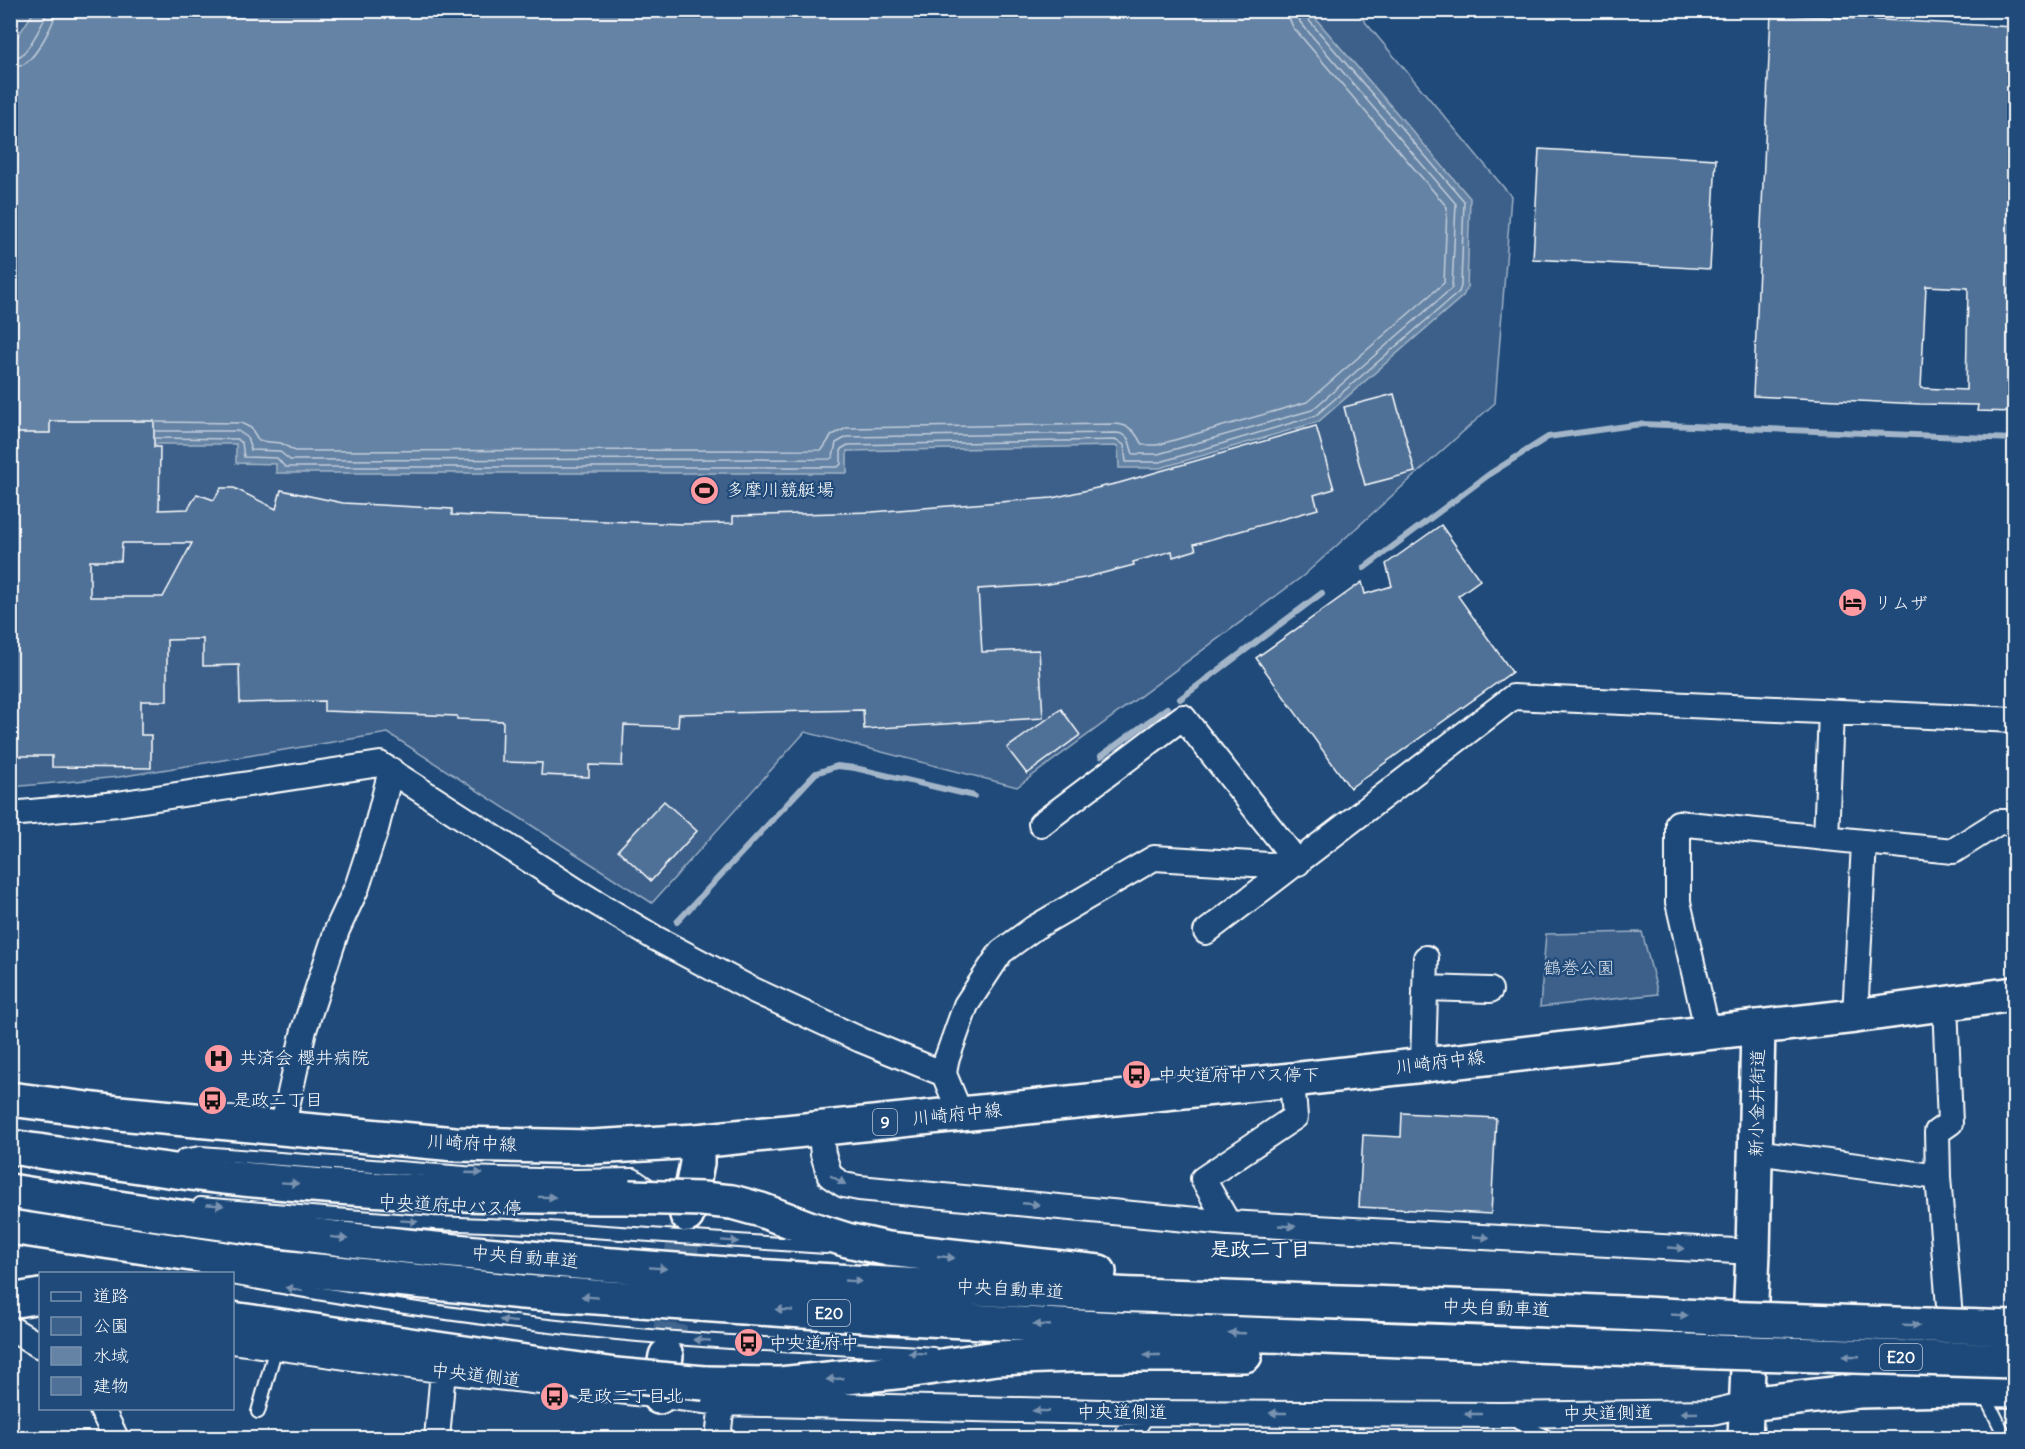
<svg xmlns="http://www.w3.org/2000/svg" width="2025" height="1449" font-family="Delius,'Klee One',sans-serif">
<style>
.green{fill:#3c618b;stroke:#9eb0c5;stroke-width:1.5}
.water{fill:#6583a4;stroke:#a3b5c8;stroke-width:1.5}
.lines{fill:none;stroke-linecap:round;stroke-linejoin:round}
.shore{stroke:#c1cddb;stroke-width:1.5}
.stream{stroke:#a3b5c8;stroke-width:6}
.building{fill:#507197;stroke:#fff;stroke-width:1.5;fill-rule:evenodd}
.secondary-tunnel{stroke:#41658e;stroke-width:33;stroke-dasharray:33 16;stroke-linecap:butt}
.lane-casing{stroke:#fff;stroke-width:16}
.street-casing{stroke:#fff;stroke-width:28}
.secondary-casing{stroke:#fff;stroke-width:38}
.primary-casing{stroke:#fff;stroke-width:38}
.highway-casing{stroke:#fff;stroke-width:38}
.lane{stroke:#1f4a7a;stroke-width:12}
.street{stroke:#1f4a7a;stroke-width:24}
.secondary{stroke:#1f4a7a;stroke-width:33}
.primary{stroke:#1f4a7a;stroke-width:33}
.highway{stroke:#1f4a7a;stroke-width:33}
.highway-bridge-casing{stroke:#fff;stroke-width:38;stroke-linecap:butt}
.highway-bridge{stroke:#1f4a7a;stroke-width:33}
.oneway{fill:#7992af}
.labels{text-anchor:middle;stroke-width:4.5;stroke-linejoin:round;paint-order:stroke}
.shield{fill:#1f4a7a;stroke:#bcc9d7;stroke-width:1.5}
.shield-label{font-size:16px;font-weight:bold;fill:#fff}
.poi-label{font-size:18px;fill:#fff;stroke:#1f4a7a;text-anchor:start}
.park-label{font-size:18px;fill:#d8dfe8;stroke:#1f4a7a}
.street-label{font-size:18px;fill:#fff;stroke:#1f4a7a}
.neighbourhood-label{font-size:20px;font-weight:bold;fill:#fff;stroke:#1f4a7a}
</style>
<rect width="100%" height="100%" fill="#1f4a7a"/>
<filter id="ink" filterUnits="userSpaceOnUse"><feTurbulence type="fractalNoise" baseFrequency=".0167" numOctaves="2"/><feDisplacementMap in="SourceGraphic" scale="12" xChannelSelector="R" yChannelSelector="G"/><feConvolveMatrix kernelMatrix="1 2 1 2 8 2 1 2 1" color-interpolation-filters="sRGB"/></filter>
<g filter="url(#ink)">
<path class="green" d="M11,11H1356L1511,196L1495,403L1303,576L1017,787L805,732L652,903L388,733L119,777L11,787Z
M1642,932L1658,994L1540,1007L1546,934Z"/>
<path class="water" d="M35,10L1309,11L1470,198L1467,288L1463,296L1318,422L1160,468H1119L1118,446L847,451V473H276V464L236,463V444H11L10,48Z"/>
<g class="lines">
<path class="shore" d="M10,58C15,58 16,58 20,56C28,51 46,20 47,10
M10,67C16,67 20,67 24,64C36,57 55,23 56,10
M156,422L241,423L251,428L259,441L281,443L295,451L822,450L832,435L847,428L1116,424C1131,425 1136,433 1142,445H1157L1307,402L1444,283L1447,207L1293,27L1289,18L1288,10
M156,431H238L247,437L251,450L279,451L290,460L830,459L833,457L836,443L847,437L1116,433C1131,434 1129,444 1133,454H1158L1312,410L1452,288L1456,204L1300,22L1297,10
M156,438L237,439L242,443L244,457L277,458L285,467H838L841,464V449L848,445L1117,440L1124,445L1126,462H1160L1315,416L1459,292L1461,286L1464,201L1306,17L1305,10"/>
<path class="stream" d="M1364,568L1491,473L1548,437L1641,424L2014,439
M1180,699L1322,593
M1101,756L1167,708
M677,922L816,773L837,766L855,768L974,796"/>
</g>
<path class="building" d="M1771,14L2014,27V412L1977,411L1978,405L1920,404L1753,396ZM1926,286L1968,288L1966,390L1921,388Z
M1539,149L1716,159L1710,269L1533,259Z
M1394,394L1415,472L1365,485L1344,407Z
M50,421H154V447H160L159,510L188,509L197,494L214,500L221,488H234L276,509L281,490L343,503L452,509V515L683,524L733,523V516L872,512L1052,498L1119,483L1316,426L1334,489L1314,495L1318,509L1194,544L1196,550L1173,557L1172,551L1133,562L1134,565L1084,578L1043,585L978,589L982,652L1039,650L1043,718L864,729L863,710L679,714L678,727L624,725L622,766L589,765V777L541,775L542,763L502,762L503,721L457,719V716L324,711V701L240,703L239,665L203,666V639L167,640V701H141V735H151V768L52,767V756H10V448L12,433H50ZM122,543H192L163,597H90V561H121Z
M1441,525L1480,580L1458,596L1512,672L1350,788L1256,658L1362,582L1365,594L1392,586L1386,564Z
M1061,709L1080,735L1027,774L1007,748Z
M664,801L697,831L651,881L618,850Z
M1402,1113L1496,1118L1491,1214L1359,1207L1363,1135L1401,1137Z"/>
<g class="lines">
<path class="secondary-tunnel" d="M666,1356L687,1215"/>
<defs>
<path id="lane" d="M176,1165L183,1156L201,1153L465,1173L575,1176L634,1175L656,1190
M200,1204L434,1223L533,1227L826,1247
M232,1278C367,1303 502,1323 638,1335C736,1344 834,1347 933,1354
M1984,1394L2006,1438
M258,1412L276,1347
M1513,1420L1549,1438"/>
<path id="street" d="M10,814L117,804L380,764L580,893L655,938L751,989L861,1040L944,1074
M1041,824L1183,717L1298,863
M1826,838L1831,712
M1206,932L1513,697L2014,720
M1425,988L1490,990
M1945,1004L1950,1123L1937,1132L1938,1177L1952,1341
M1855,1016L1864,843
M1708,1033L1678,902V823L1953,851L1999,822H2014
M1423,1064L1426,958
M960,1113L944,1074L946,1061L966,1005L1001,952L1034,928L1154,858L1268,865L1298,863
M820,1128L823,1154L830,1176L844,1185L859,1188L1228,1223L1753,1252
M282,1129L304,1030L337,930L357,887L376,829L391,770
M1756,1152L1938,1177
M1228,1223L1203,1179L1295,1117L1292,1080
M10,1328L40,1346
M232,1341L453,1372L722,1403L1143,1413L1502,1415L1712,1412L1747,1404
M101,1408L116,1438
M437,1438L443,1371
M718,1438L722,1403
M1126,1438L1143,1413"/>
<path id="secondary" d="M687,1215L697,1163V1141
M659,1397L666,1356
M1747,1404L1859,1391L1955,1389L2014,1390
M1745,1438L1753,1252L1758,1027L1855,1016L2014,994"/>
<path id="primary" d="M10,1099L119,1113L455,1144L592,1147L697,1141L1292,1080L1758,1027"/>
<path id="highway" d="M10,1147C102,1160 194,1176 287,1183C401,1193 514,1197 629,1197
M10,1191C127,1210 243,1227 360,1241C491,1256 623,1266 755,1276C1076,1298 1398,1300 1719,1318
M732,1202L761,1210L809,1228L847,1240L888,1249L1099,1272
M10,1227L279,1267L522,1292L890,1317L1137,1330L1718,1352
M10,1301L40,1296
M232,1319L615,1375
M704,1383L780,1384L914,1370L997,1358L1072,1355H1245"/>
</defs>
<use href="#lane" class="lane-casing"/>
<use href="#street" class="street-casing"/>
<use href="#secondary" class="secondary-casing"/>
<use href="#primary" class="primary-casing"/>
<use href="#highway" class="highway-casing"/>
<use href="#lane" class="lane"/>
<use href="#street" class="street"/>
<use href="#secondary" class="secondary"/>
<use href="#primary" class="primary"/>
<use href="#highway" class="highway"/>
<defs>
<path id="highway-bridge" d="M629,1197L702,1199L732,1202
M1719,1318L2014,1328
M1718,1352L2014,1361
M615,1375L704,1383"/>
</defs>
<use href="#highway-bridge" class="highway-bridge-casing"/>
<use href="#highway-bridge" class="highway-bridge"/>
</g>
<defs><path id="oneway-solid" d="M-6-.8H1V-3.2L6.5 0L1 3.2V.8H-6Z" transform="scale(1.5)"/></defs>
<g class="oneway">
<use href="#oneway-solid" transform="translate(474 1173) rotate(2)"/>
<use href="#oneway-solid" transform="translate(838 1180) rotate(30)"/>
<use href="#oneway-solid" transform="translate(290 1183) rotate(4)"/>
<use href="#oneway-solid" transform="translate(547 1197) rotate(1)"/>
<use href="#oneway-solid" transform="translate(1031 1204) rotate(5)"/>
<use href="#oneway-solid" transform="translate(215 1205) rotate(5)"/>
<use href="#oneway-solid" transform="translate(409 1221) rotate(4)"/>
<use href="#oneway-solid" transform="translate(1287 1226) rotate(3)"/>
<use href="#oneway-solid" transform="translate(1481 1237) rotate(3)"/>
<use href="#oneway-solid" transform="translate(339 1238) rotate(7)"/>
<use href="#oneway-solid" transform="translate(730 1241) rotate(4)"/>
<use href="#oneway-solid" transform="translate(1676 1248) rotate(3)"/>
<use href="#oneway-solid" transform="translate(946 1257) rotate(6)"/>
<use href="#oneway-solid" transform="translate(658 1268) rotate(4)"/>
<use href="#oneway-solid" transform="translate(853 1281) rotate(3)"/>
<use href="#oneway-solid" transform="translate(294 1289) rotate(-169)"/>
<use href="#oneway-solid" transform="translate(590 1297) rotate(-176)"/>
<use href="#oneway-solid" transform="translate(784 1310) rotate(-176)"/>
<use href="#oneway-solid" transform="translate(1679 1315) rotate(3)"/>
<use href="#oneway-solid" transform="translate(508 1321) rotate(-173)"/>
<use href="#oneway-solid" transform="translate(1042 1325) rotate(-177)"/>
<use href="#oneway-solid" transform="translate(1911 1325) rotate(2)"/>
<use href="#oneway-solid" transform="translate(1237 1333) rotate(-178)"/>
<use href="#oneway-solid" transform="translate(702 1340) rotate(-176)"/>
<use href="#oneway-solid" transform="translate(917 1353) rotate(-176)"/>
<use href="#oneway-solid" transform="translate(1152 1355) rotate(-180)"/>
<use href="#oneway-solid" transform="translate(1851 1356) rotate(-178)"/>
<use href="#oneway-solid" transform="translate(835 1379) rotate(175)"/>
<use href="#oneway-solid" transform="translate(1041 1411) rotate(-179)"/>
<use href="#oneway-solid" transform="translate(1278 1413) rotate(-180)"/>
<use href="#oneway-solid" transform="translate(1689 1413) rotate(179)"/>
<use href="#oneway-solid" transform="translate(1473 1414) rotate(-180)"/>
</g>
</g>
<defs>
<symbol id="stadium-disc" viewBox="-11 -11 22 22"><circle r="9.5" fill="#ff9aa2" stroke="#1f4a7a"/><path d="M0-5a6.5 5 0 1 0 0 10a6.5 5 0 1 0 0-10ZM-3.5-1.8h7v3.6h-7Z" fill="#111"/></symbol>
<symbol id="hotel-disc" viewBox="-11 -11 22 22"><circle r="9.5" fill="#ff9aa2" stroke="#1f4a7a"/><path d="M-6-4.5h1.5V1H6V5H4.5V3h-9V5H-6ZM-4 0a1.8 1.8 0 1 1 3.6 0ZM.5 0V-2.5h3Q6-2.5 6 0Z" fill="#111"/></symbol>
<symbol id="hospital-disc" viewBox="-11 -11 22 22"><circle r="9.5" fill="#ff9aa2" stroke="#1f4a7a"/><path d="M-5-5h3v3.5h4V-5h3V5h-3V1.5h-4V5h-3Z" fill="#111"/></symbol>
<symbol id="bus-disc" viewBox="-11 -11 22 22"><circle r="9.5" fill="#ff9aa2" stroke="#1f4a7a"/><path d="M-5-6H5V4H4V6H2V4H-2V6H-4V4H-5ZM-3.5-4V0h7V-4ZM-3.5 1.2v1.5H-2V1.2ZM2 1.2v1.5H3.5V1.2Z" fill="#111"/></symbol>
</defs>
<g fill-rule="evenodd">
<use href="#stadium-disc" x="688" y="474" width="33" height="33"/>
<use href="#hotel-disc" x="1836" y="586" width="33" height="33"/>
<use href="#hospital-disc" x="202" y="1042" width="33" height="33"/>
<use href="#bus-disc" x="1120" y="1058" width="33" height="33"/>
<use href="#bus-disc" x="196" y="1084" width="33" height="33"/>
<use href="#bus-disc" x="732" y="1326" width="33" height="33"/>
<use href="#bus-disc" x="538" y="1380" width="33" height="33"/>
</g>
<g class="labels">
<g class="shield">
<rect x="873" y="1109" width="24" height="26" rx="4.5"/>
<rect x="808" y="1300" width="42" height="26" rx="4.5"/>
<rect x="1880" y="1344" width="42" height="26" rx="4.5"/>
</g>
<g class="shield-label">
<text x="885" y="1128">9</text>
<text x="829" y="1319">E20</text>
<text x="1901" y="1363">E20</text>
</g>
<g class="poi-label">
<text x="726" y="496">多摩川競艇場</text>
<text x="1874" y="609">リムザ</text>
<text x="239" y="1064">共済会 櫻井病院</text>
<text x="1158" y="1081">中央道府中バス停下</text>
<text x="233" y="1106">是政二丁目</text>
<text x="769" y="1349">中央道府中</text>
<text x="576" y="1402">是政二丁目北</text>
</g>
<g class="park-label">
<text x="1579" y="974">鶴巻公園</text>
</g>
<g class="street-label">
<text transform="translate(1440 1062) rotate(-7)" y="6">川崎府中線</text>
<text transform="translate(1757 1103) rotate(-89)" y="6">新小金井街道</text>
<text transform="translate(957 1114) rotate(-6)" y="6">川崎府中線</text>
<text transform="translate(472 1143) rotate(2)" y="6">川崎府中線</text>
<text transform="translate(450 1205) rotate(3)" y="6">中央道府中バス停</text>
<text transform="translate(525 1257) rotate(5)" y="6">中央自動車道</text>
<text transform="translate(1010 1289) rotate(3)" y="6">中央自動車道</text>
<text transform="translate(1496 1308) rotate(2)" y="6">中央自動車道</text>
<text transform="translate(476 1375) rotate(7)" y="6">中央道側道</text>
<text x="1122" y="1418">中央道側道</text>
<text transform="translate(1608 1413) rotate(-1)" y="6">中央道側道</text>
</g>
<g class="neighbourhood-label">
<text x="1260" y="1256">是政二丁目</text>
</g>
</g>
<rect width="2025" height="1449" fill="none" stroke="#1f4a7a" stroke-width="36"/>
<rect x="18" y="18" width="1989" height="1413" fill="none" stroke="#fff" stroke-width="2" filter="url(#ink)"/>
<rect x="39" y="1272" width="195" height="138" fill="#1f4a7a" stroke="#7992af" stroke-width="1.5"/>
<rect x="51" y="1292" width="30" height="9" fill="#1f4a7a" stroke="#7992af" stroke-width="1.5"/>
<text x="93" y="1302" font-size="18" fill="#ffffff">道路</text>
<rect x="51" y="1317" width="30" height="18" fill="#3c618b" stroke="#7992af" stroke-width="1.5"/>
<text x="93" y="1332" font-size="18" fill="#ffffff">公園</text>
<rect x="51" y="1347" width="30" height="18" fill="#6583a4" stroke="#7992af" stroke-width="1.5"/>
<text x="93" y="1362" font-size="18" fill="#ffffff">水域</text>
<rect x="51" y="1377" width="30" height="18" fill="#507197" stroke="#7992af" stroke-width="1.5"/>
<text x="93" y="1392" font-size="18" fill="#ffffff">建物</text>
</svg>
